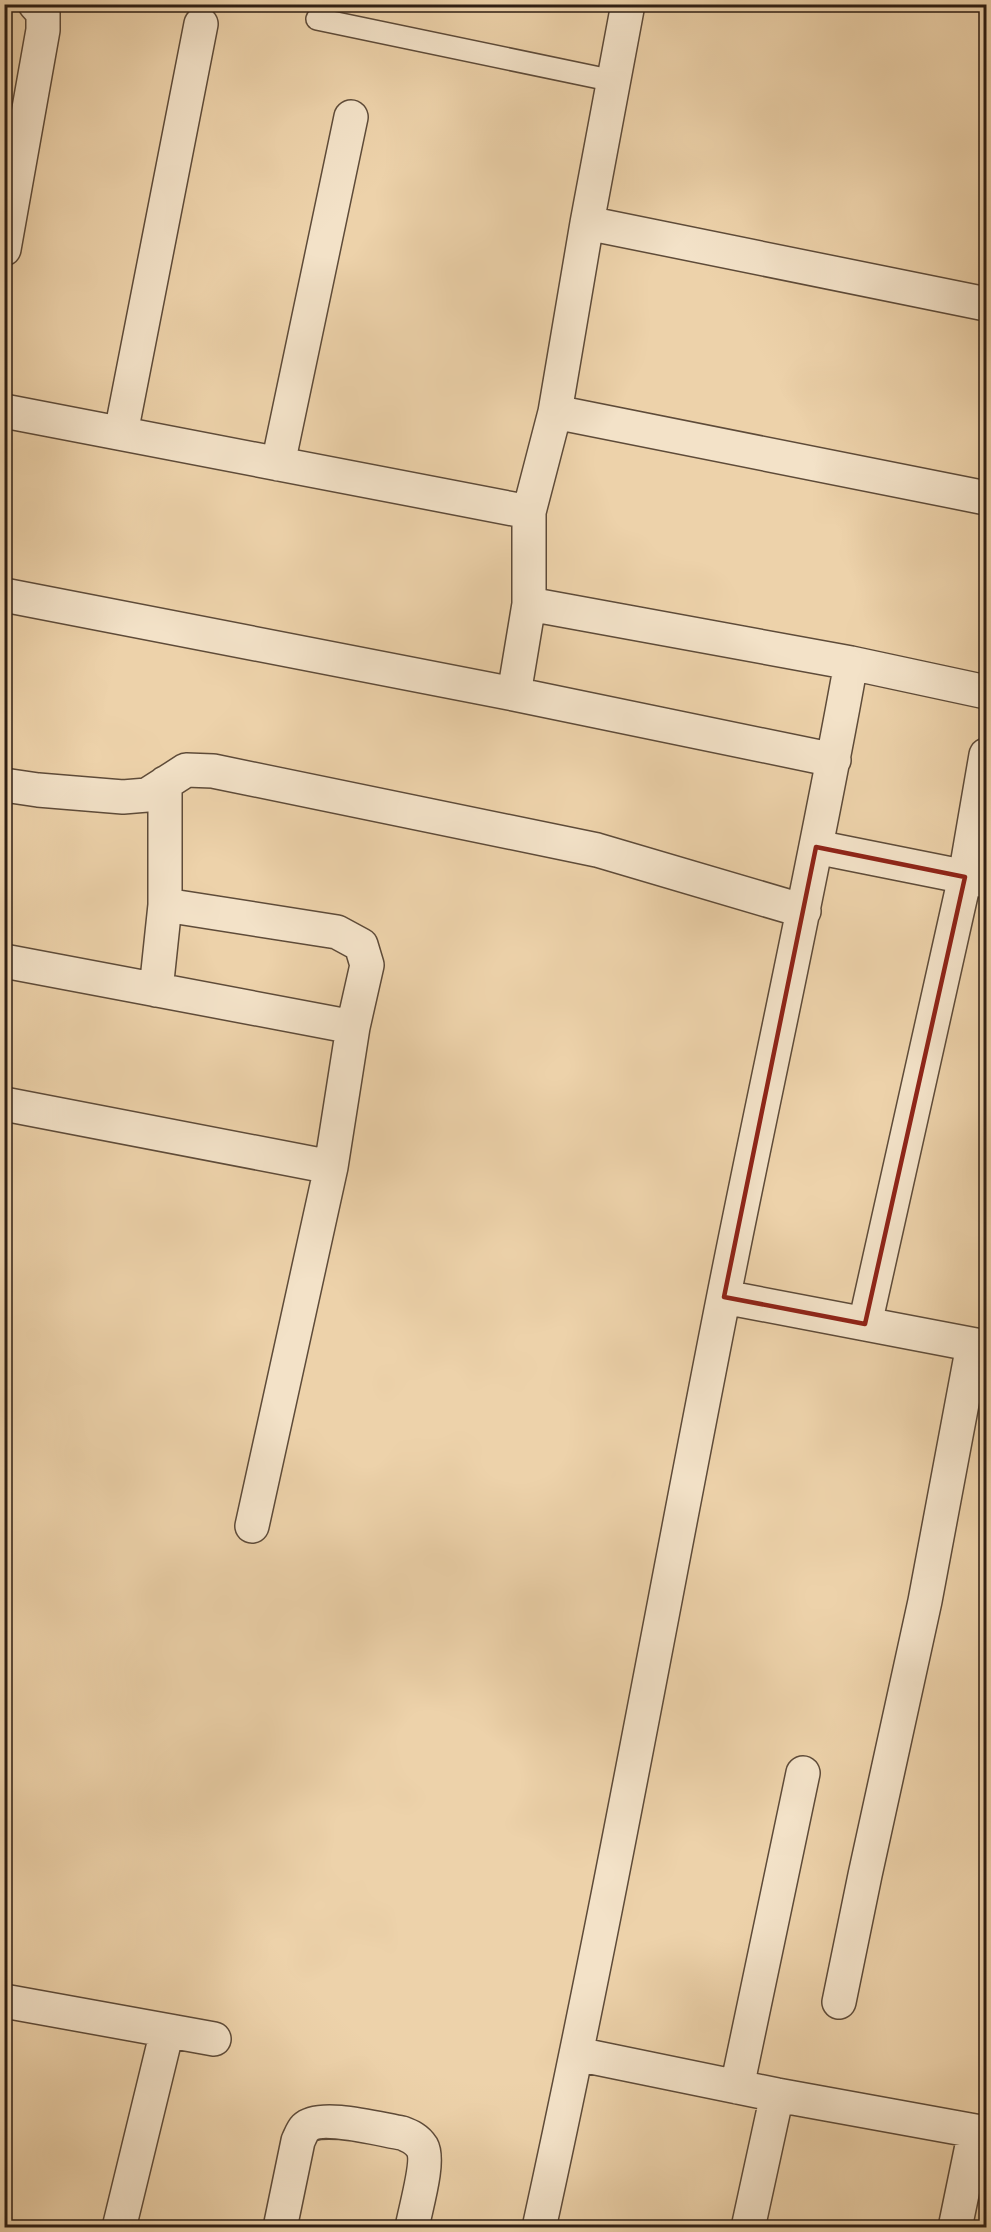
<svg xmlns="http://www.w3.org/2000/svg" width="991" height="2232" font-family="'IM FELL DW Pica',serif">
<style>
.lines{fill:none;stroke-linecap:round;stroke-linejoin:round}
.lane-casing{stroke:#5e4b39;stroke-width:24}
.street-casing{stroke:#5e4b39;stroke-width:36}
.lane{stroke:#f3e2c8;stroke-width:21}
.street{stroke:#f3e2c8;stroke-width:33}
.marked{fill:none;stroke:#8f2418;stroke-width:4.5;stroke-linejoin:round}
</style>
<rect width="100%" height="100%" fill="#edd2aa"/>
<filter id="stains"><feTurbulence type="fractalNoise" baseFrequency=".00333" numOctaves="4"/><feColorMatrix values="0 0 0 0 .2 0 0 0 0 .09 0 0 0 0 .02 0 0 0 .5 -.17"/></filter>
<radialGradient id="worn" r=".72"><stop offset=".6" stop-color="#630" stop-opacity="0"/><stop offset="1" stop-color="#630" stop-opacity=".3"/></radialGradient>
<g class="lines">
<defs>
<path id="lane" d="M317,19L614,81"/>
<path id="street" d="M587,223L986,304
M4,249L43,30V13L35,4
M4,411L529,512
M555,412L986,498
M121,433L201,24
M278,464L351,117
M4,595L514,694L834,760
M529,604L851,663L986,692
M514,694L529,604V512L555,412L587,223L628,4
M4,785L38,790L123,797L147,795L186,770L213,771L597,850L804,911
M816,847L986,881
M165,905L337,932L361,945L367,965L353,1027L331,1167L252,1526
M4,961L353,1027
M156,990L165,905V783
M4,1104L331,1167
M724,1297L986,1347
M865,1324L965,877L986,755
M4,2001L214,2039
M839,2002L865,1875L925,1601L973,1345
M577,2054L777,2095L986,2133
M737,2087L803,1773
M119,2228L167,2031
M280,2228L298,2141C300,2137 302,2131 305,2128C320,2113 382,2130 402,2133C410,2136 417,2139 422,2147C430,2161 415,2210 412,2228
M539,2228C607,1919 662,1609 723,1300C765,1087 813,876 851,663
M748,2228L777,2095
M955,2228L975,2131"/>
</defs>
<use href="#lane" class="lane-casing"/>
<use href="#street" class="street-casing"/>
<use href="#lane" class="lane"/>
<use href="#street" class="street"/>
</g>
<path class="marked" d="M816,847L965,877L865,1324L724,1297Z"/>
<rect width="991" height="2232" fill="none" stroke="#edd2aa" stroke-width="24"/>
<rect x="6" y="6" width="979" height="2220" fill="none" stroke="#2e1e13" stroke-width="3"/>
<rect x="12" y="12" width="967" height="2208" fill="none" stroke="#2e1e13" stroke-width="1.5"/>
<rect width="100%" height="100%" filter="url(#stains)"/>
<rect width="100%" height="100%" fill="url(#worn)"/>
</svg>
